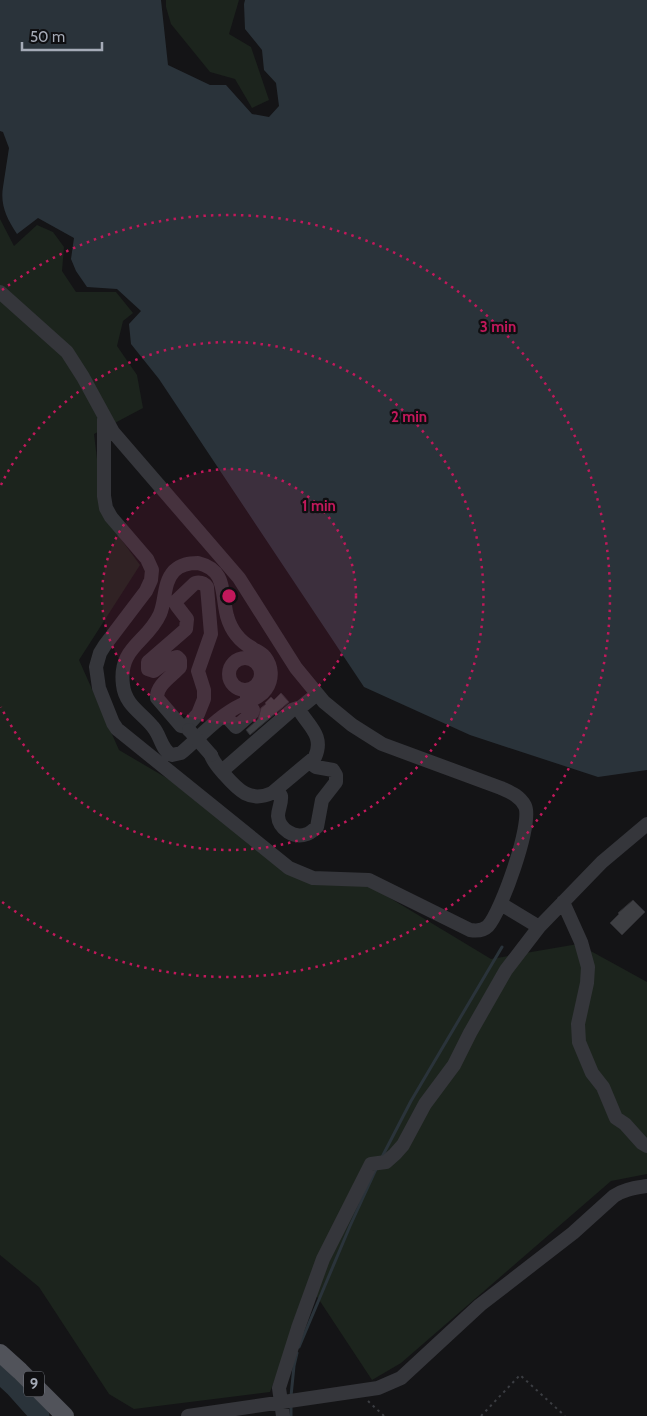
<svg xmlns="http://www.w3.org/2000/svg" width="647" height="1416" font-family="Cabin,sans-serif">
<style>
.green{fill:#1c241d}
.water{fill:#2a333a}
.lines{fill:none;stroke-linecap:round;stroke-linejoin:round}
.stream{stroke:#2a333a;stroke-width:3}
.river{stroke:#2a333a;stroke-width:19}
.building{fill:#3e3f43;stroke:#2e2e32}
.path{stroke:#3b3d42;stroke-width:2;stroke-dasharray:2.5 4;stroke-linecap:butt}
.minor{stroke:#35363b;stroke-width:14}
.major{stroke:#51535a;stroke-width:18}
.minor-bridge{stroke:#35363b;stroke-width:14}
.ring{fill:none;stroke:#c2185b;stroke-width:2.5;stroke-dasharray:2.5 5}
.labels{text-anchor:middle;stroke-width:4.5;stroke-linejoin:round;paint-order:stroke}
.shield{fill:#0f0f11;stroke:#787c85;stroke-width:1}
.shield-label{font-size:15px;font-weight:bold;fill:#a5abb7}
.centre{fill:#c2185b;stroke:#0f0f11;stroke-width:2.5}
.ring-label{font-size:15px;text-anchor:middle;font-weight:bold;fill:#c2185b;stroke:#0f0f11;stroke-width:4.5;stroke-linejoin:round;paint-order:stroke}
</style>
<rect width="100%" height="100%" fill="#141416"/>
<path class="green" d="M166,0H239L229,34L251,47L269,100L252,108L235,79L210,72L171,24L166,7Z
M0,219L14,246L37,225L53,232L64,247L62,271L76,292H116L133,313L123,321L117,346L137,375L143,408L94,434L103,508L107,520L140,565L79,660L119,750L170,780L277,866L370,886L491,959L578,944L647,982V1174L611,1181L401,1363L372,1380L310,1286L270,1392L134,1409L109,1394L39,1287L0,1255Z"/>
<path class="water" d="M0,0H161L168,65L210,85H226L252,114L269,117L279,106L276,83L264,70L262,50L245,29L244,4L245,0H647V770L598,777L470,735L364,687L159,379L131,344L129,324L141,311L117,289L87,287L76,271L71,259L74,238L38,218L17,234C7,219 0,205 3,187L9,148L3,132L0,131Z"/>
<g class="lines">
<path class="stream" d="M381,1159L411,1101L502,947
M299,1347L350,1226L377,1167
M291,1396L294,1366L297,1353
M291,1416V1405"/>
<path class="river" d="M0,1374L14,1387L40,1416"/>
</g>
<path class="building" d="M281,693L289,702L250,735L246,730L258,719L261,708L266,704L265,703L271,697L274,700Z
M633,900L645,912L622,935L610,923L619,914L618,913Z"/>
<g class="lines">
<path class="path" d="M368,1401L384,1416
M481,1416L520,1375L565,1416"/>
<path class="minor" d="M0,292L67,352L83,377L113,432L239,578L296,668L324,702L352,725L382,744L501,788C510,792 520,796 525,806C533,823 501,912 488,926C483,931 476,931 470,930L369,880L313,878L289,868L117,729L113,723L99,688L96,667L100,653L105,645L146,591L151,580L152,570L147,559L111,517L106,508L104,496V419
M198,563C227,570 221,593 227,616C231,630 239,641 252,648C256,651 261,652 265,657C272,666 273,679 266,689C260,698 250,700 241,705C218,716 200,737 181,753L172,755C161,750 161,736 153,727C142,713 125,705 123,685C118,647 147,643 160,614C166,600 163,583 174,571C181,564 189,563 198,563Z
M229 674a16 16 0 1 1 32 0a16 16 0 1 1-32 0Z
M225,715L236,727L252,713L253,710L247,701V692
M186,727L198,714L204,699V690L198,671L211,634L207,587C204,583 200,582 195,583L175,602L177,606L187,619L186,629L148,662V669L154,671L170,659L177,657L180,660V667C172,676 156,685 157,698L181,726L186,727L189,730
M211,755C213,762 219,768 224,774C238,790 250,803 272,793L315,757C325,735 307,725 298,708
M222,771L292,710L301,707L317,694
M277,790L281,796C282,803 278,809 278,816C279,829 294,839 307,834C311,833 314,829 317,827L322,800L336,782V775L333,770L316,767L309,762
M563,902L581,942L588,967L587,983L578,1024L579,1042L592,1073L603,1087L616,1118L625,1124L642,1143L647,1146
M501,904L539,927L602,862L647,824
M188,1416L378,1388L401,1378L480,1305L573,1233L614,1196C624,1189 635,1188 647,1186
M283,1416L279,1388L298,1328L323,1259L371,1164L386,1162L395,1154L403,1145L425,1104L454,1065L470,1033L506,970L539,927"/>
<path class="major" d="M0,1353L20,1371L65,1416"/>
<path class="minor-bridge" d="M189,730L211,755"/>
</g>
<circle cx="229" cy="596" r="127" fill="#c2185b" fill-opacity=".12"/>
<g class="ring">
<circle cx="229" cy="596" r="127"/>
<path d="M1 485A254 254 0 1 1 1 707"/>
<path d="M2 290A381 381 0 1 1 2 902"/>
</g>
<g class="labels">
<rect class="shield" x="24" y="1371.5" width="20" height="25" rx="4"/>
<g class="shield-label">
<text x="34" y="1389">9</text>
</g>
</g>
<circle cx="229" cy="596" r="8" class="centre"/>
<g class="ring-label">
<text x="498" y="332">3 min</text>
<text x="409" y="422">2 min</text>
<text x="319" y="511">1 min</text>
</g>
<path d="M22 42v8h80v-8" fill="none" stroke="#a5abb7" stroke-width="2.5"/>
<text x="30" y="42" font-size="15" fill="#a5abb7" stroke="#0f0f11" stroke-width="4" paint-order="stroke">50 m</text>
</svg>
